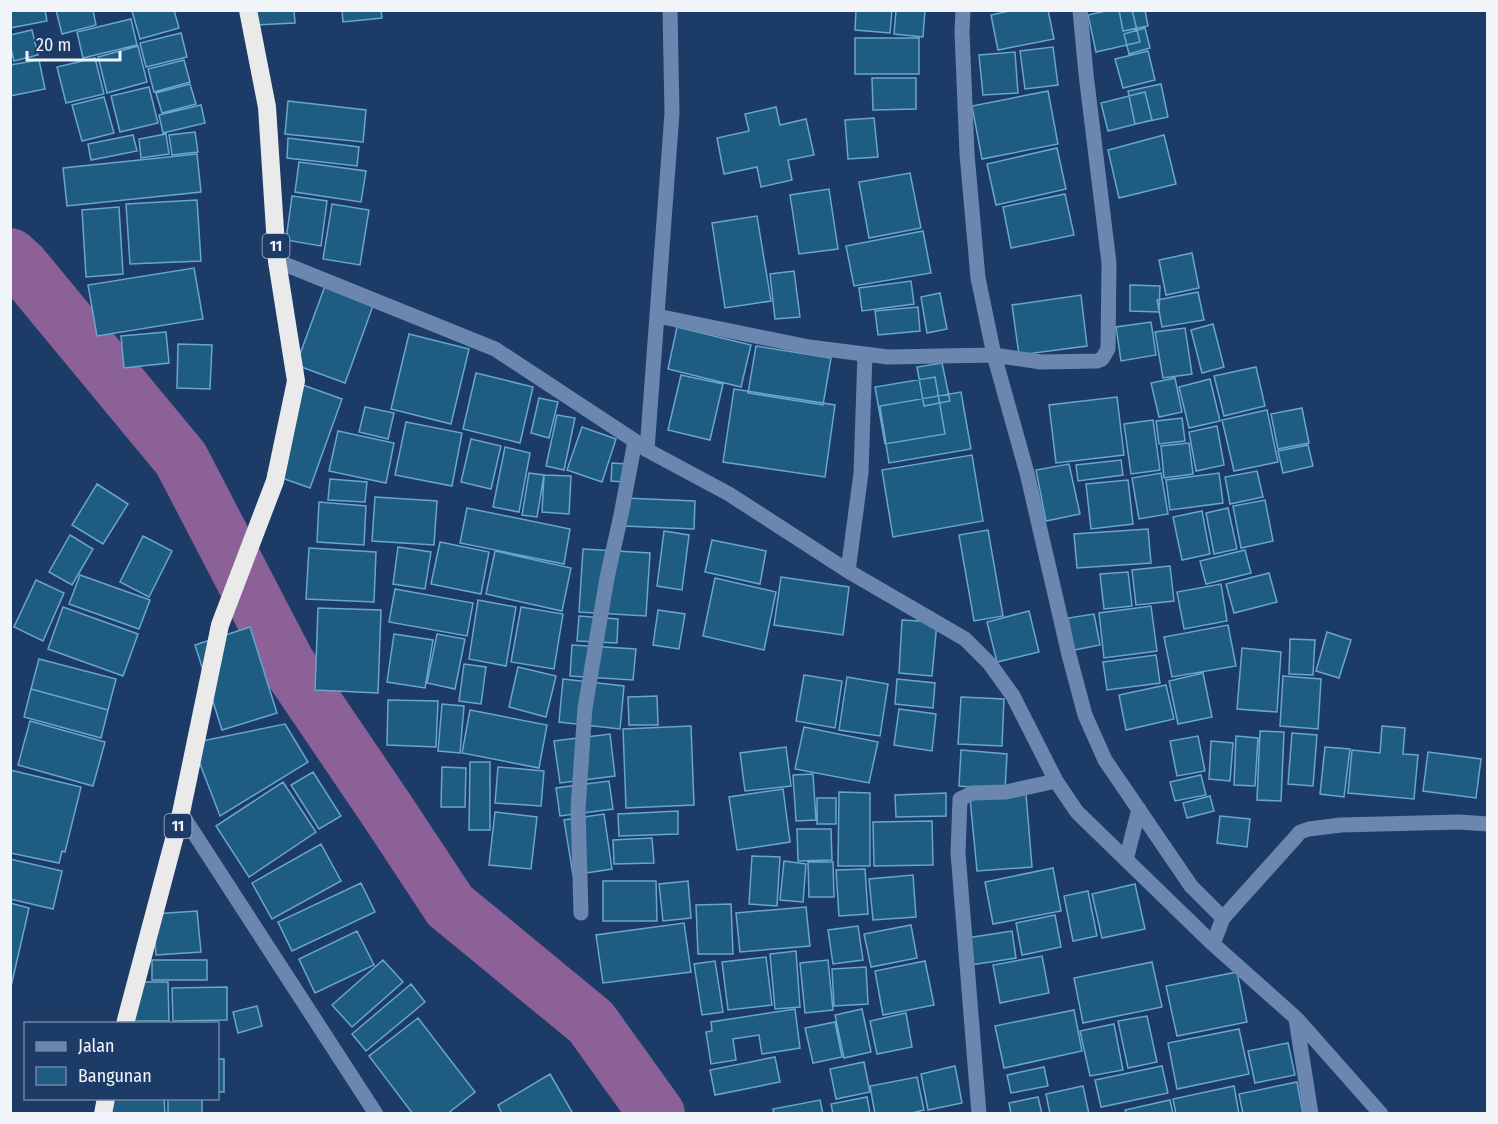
<svg xmlns="http://www.w3.org/2000/svg" width="1498" height="1124" font-family="'Fira Sans Condensed',sans-serif">
<style>
.lines{fill:none;stroke-linecap:round;stroke-linejoin:round}
.river{stroke:#8b6198;stroke-width:56}
.building{fill:#1e5d81;stroke:#69a6cd;stroke-width:1.5}
.minor{stroke:#6b86af;stroke-width:15}
.highway{stroke:#eaeaea;stroke-width:18}
.labels{text-anchor:middle;stroke-width:6;stroke-linejoin:round;paint-order:stroke}
.shield{fill:#1d3b67;stroke:#b1bdce;stroke-width:1.5}
.shield-label{font-size:15px;font-weight:bold;fill:#f1f5fa}
</style>
<rect width="100%" height="100%" fill="#1d3b67"/>
<g class="lines">
<path class="river" d="M10,256L22,267L181,459L287,663L388,812L450,906L591,1022L657,1114"/>
</g>
<path class="building" d="M10,10H45L47,21L10,28Z
M56,10H93L96,25L62,34Z
M135,10H174L179,28L140,39L132,11Z
M254,10H294L295,23L255,25Z
M342,10H381L382,18L343,22Z
M856,10H892L890,33L855,30Z
M896,10H925L923,37L894,34Z
M1014,10H1048L1054,39L998,50L991,15Z
M1110,10H1132L1140,42L1096,52L1088,15Z
M1119,10H1145L1148,26L1123,31Z
M131,19L137,45L83,58L77,32Z
M1145,28L1150,48L1129,54L1124,34Z
M32,30L38,55L14,61L10,44V35Z
M181,33L187,57L146,67L140,43Z
M855,38H919V74H855Z
M138,46L147,82L107,93L98,57Z
M1053,47L1058,85L1025,89L1020,51Z
M1148,51L1155,80L1123,88L1115,59Z
M1015,52L1018,93L983,95L979,55Z
M95,58L104,94L66,103L57,67Z
M39,60L45,89L10,96V65Z
M184,60L190,82L154,92L148,69Z
M872,78H916V109L873,110Z
M190,84L196,104L162,113L156,93Z
M1161,84L1168,117L1135,124L1128,91Z
M149,87L158,123L120,132L111,96Z
M1048,91L1058,144L982,159L972,106Z
M1145,92L1152,120L1108,131L1101,103Z
M104,97L114,133L82,141L72,105Z
M288,101L366,110L363,142L285,134Z
M201,105L205,123L163,133L159,115Z
M776,107L780,125L806,119L814,155L788,160L792,180L761,187L757,167L724,174L717,138L749,131L745,114Z
M874,118L878,157L848,159L845,120Z
M195,132L198,152L172,155L169,135Z
M166,134L169,154L141,158L139,139Z
M133,135L137,151L91,160L88,144Z
M1164,135L1176,184L1119,198L1108,150Z
M288,138L359,147L357,166L287,158Z
M1057,148L1066,189L996,205L987,164Z
M197,154L201,192L67,206L63,168Z
M299,162L366,171L361,202L295,192Z
M910,173L921,228L869,238L859,182Z
M829,189L838,249L799,254L790,195Z
M1065,194L1074,235L1011,248L1003,207Z
M292,196L327,201L321,246L286,240Z
M197,200L201,261L130,264L126,204Z
M332,204L369,210L360,265L323,259Z
M119,207L123,274L86,277L82,210Z
M757,216L771,301L725,308L712,223Z
M923,231L931,273L854,286L846,246Z
M1192,253L1199,288L1166,295L1159,260Z
M194,268L203,319L97,336L88,285Z
M794,271L800,317L775,319L770,274Z
M911,281L914,304L862,311L859,288Z
M1130,285L1160,286L1159,312L1130,311Z
M325,286L374,303L345,383L296,365Z
M1198,292L1204,320L1162,327L1157,300Z
M940,293L947,329L927,333L921,297Z
M1081,295L1087,346L1019,355L1012,305Z
M918,307L920,331L878,335L875,311Z
M1151,322L1156,355L1121,361L1116,327Z
M1213,324L1224,367L1202,373L1191,330Z
M677,327L751,345L741,387L668,369Z
M1185,328L1192,374L1163,378L1155,332Z
M166,332L169,363L124,368L121,336Z
M409,334L469,349L451,424L391,409Z
M178,344L212,345L210,389L177,388Z
M756,346L831,358L823,405L748,393Z
M942,363L950,401L924,406L917,367Z
M1256,367L1265,406L1224,416L1214,376Z
M476,373L533,387L520,443L463,429Z
M681,375L723,384L710,440L668,430Z
M935,377L945,434L885,444L875,387Z
M1175,378L1182,412L1159,417L1151,383Z
M1210,379L1220,421L1189,428L1179,387Z
M300,384L342,399L310,488L268,473Z
M734,389L835,405L825,477L723,462Z
M961,392L971,449L889,463L880,406Z
M1117,397L1124,455L1056,463L1049,405Z
M539,398L558,402L549,438L531,433Z
M365,407L394,413L388,439L359,432Z
M1302,408L1309,443L1278,449L1271,414Z
M1267,410L1278,462L1234,471L1222,420Z
M557,415L575,418L564,470L546,466Z
M1182,418L1185,441L1159,444L1156,421Z
M1153,420L1160,470L1131,474L1124,424Z
M406,422L462,433L452,486L395,475Z
M1217,426L1224,465L1196,471L1189,432Z
M582,427L616,439L602,482L567,470Z
M338,431L394,443L386,483L329,471Z
M471,439L501,446L491,489L461,482Z
M1189,443L1193,474L1164,478L1161,446Z
M1308,445L1313,466L1283,473L1278,451Z
M505,447L530,453L519,512L493,507Z
M972,455L983,521L893,537L882,470Z
M1121,460L1123,475L1078,481L1076,465Z
M612,463L626,464L624,482L611,481Z
M1069,464L1080,514L1046,521L1036,470Z
M1257,471L1263,497L1230,504L1225,477Z
M529,473L544,475L537,517L522,515Z
M1161,473L1168,514L1139,519L1132,478Z
M1219,473L1223,503L1170,510L1166,480Z
M544,475L571,476L569,514L542,512Z
M330,479L367,482L365,502L328,500Z
M1128,480L1133,524L1091,529L1086,484Z
M97,484L128,504L103,544L72,525Z
M375,497L437,501L434,545L372,541Z
M624,498L695,501L694,529L623,526Z
M1265,500L1273,541L1241,548L1233,506Z
M319,502L366,506L364,545L317,542Z
M467,508L570,529L564,564L460,543Z
M1228,508L1237,549L1214,554L1206,513Z
M1202,511L1210,554L1182,560L1173,517Z
M1148,529L1151,563L1077,568L1074,534Z
M988,530L1003,616L974,621L959,535Z
M664,531L689,535L682,590L657,586Z
M70,535L93,549L72,585L49,572Z
M143,536L172,551L149,597L120,582Z
M712,540L766,551L760,584L705,572Z
M440,542L489,552L481,594L431,584Z
M398,547L431,552L425,589L393,584Z
M309,548L376,552L374,602L306,599Z
M583,549L650,553L646,616L579,612Z
M1245,550L1251,573L1206,584L1200,561Z
M495,551L571,568L562,611L486,594Z
M1170,566L1174,601L1136,605L1132,570Z
M1128,572L1132,606L1104,609L1100,574Z
M1269,573L1277,602L1234,613L1226,584Z
M80,575L150,600L139,629L69,604Z
M781,577L849,587L843,635L774,625Z
M715,578L776,592L764,650L703,636Z
M36,580L64,593L43,641L14,627Z
M1221,584L1227,621L1184,629L1177,592Z
M395,589L473,603L467,636L389,622Z
M478,600L516,607L506,666L469,659Z
M1151,606L1157,651L1104,658L1099,613Z
M63,607L138,634L123,676L48,649Z
M521,607L563,614L554,669L511,662Z
M318,608L381,610L378,693L315,690Z
M658,610L685,614L679,649L653,645Z
M1029,611L1039,652L997,662L987,622Z
M1094,614L1100,645L1074,650L1068,618Z
M579,616L618,619L617,643L577,641Z
M902,620L937,622L932,676L899,673Z
M1228,625L1236,666L1172,677L1164,637Z
M250,627L277,713L222,730L195,645Z
M1327,632L1351,640L1339,678L1316,671Z
M394,634L433,640L425,688L387,682Z
M437,634L465,639L455,689L427,683Z
M1290,639L1315,640L1313,675L1289,674Z
M572,645L636,649L633,680L570,676Z
M1242,648L1281,652L1277,712L1237,709Z
M1156,655L1160,683L1107,690L1103,662Z
M39,659L116,679L108,710L31,689Z
M464,664L486,667L481,704L459,701Z
M518,667L556,676L546,717L509,707Z
M1203,673L1212,717L1178,724L1169,681Z
M804,675L842,681L835,728L796,721Z
M1283,676L1321,679L1318,729L1280,726Z
M847,677L888,684L880,736L839,730Z
M563,679L624,686L620,729L559,722Z
M897,679L935,683L933,708L895,704Z
M1166,685L1174,719L1126,730L1119,695Z
M31,689L108,710L101,738L24,717Z
M657,696L658,725H629L628,697Z
M961,697L1004,699L1002,746L958,744Z
M388,700L438,701L436,747L387,745Z
M442,704L464,706L460,753L438,751Z
M899,709L936,714L932,751L894,745Z
M470,710L547,725L539,768L462,753Z
M30,721L105,742L93,786L18,765Z
M285,724L308,762L220,816L192,743Z
M691,726L694,805L626,808L623,729Z
M1382,726L1405,728L1403,754L1418,755L1414,799L1348,793L1352,750L1380,753Z
M804,727L878,742L869,783L795,769Z
M1260,731L1284,732L1281,801L1257,800Z
M1292,733L1317,735L1313,786L1288,784Z
M610,734L615,776L560,783L554,741Z
M1198,736L1205,771L1177,776L1170,741Z
M1236,736L1258,738L1255,786L1234,785Z
M1211,741L1233,743L1230,781L1209,779Z
M786,747L791,786L745,791L740,753Z
M1325,747L1350,749L1344,797L1320,794Z
M961,750L1007,754L1005,790L959,786Z
M1428,752L1481,759L1476,798L1423,791Z
M470,762H490V830H469Z
M442,767L466,768L465,807H441Z
M498,767L544,771L541,806L495,803Z
M10,770L81,787L65,852L62,851L59,863L10,853Z
M313,772L341,816L319,829L291,785Z
M813,774L816,820L796,821L793,775Z
M1201,775L1206,795L1175,801L1170,782Z
M609,781L613,809L560,816L556,788Z
M283,782L316,832L249,877L216,826Z
M783,789L790,842L737,850L729,797Z
M839,792L870,793V866H838Z
M946,793V816L896,817L895,795Z
M1026,794L1032,867L977,871L970,798Z
M1210,796L1214,811L1187,818L1183,803Z
M817,798H836V824H817Z
M678,811V834L619,836L618,814Z
M495,812L537,817L531,869L489,865Z
M604,814L612,869L573,875L564,820Z
M1220,816L1250,819L1247,847L1217,843Z
M932,821L933,865L874,866L873,822Z
M797,829H831L832,860L798,861Z
M652,838L654,863L614,864L613,840Z
M321,844L341,881L272,919L252,883Z
M752,856L780,857L777,906L749,904Z
M10,859L62,871L53,909L10,899Z
M784,861L806,864L803,902L780,900Z
M808,862H833L834,897H809Z
M1053,868L1061,911L993,924L985,882Z
M865,869L868,914L839,916L836,870Z
M913,875L916,917L873,920L869,879Z
M603,881H656L657,921H603Z
M688,881L691,918L663,921L659,884Z
M361,883L375,912L292,951L278,922Z
M1135,884L1145,929L1102,938L1092,894Z
M1088,891L1097,936L1073,941L1064,896Z
M10,903L29,908L10,991Z
M731,904L733,954H698L696,905Z
M806,907L810,946L740,952L736,913Z
M197,911L201,952L156,955L153,914Z
M1055,915L1061,947L1022,955L1016,923Z
M684,923L691,972L603,983L596,935Z
M911,925L917,958L871,967L864,934Z
M858,926L863,960L833,964L828,930Z
M357,931L374,965L315,993L299,959Z
M1012,931L1016,958L971,965L967,938Z
M796,951L800,1007L775,1009L770,954Z
M1042,956L1049,993L1000,1003L993,965Z
M766,957L772,1005L728,1010L722,962Z
M152,960H207V980H152Z
M383,960L403,982L352,1027L332,1005Z
M828,960L833,1010L805,1013L800,963Z
M715,961L723,1012L702,1015L694,964Z
M925,961L934,1005L883,1015L875,971Z
M1152,962L1162,1007L1083,1023L1074,978Z
M866,967L868,1004L834,1006L832,969Z
M1237,972L1247,1022L1177,1036L1166,986Z
M132,982H168L169,1021H133Z
M411,984L425,1002L366,1051L352,1034Z
M227,987V1020L173,1021L172,988Z
M257,1006L262,1026L238,1033L233,1012Z
M795,1009L800,1048L762,1054L759,1035L733,1039L736,1060L711,1064L706,1032L712,1031L711,1022Z
M862,1009L871,1052L844,1058L835,1015Z
M1074,1010L1082,1051L1004,1068L995,1026Z
M906,1013L912,1047L877,1054L870,1021Z
M1147,1016L1157,1062L1128,1068L1118,1021Z
M418,1018L475,1092L447,1114H413L369,1056Z
M835,1022L842,1057L813,1063L805,1028Z
M1114,1024L1123,1070L1090,1076L1080,1031Z
M1239,1029L1249,1074L1177,1089L1168,1043Z
M1288,1043L1295,1075L1255,1083L1248,1051Z
M775,1057L780,1082L715,1095L710,1070Z
M218,1059H224V1092H218Z
M864,1062L870,1092L836,1099L830,1069Z
M955,1066L962,1103L928,1110L921,1074Z
M1162,1066L1168,1093L1101,1107L1095,1080Z
M1044,1067L1048,1086L1011,1093L1007,1075Z
M550,1074L572,1112L569,1114H502L498,1105Z
M917,1077L924,1110L908,1114H875L870,1086Z
M1297,1082L1303,1114H1243L1239,1094Z
M1083,1086L1089,1114H1050L1046,1094Z
M1234,1086L1239,1114H1176L1173,1099Z
M867,1097L870,1113L833,1114L831,1104Z
M1038,1097L1042,1114H1011L1009,1103Z
M105,1098H164L165,1114H105Z
M168,1098H202V1114H168Z
M820,1100L823,1114H774L773,1109Z
M1170,1100L1173,1114H1126L1125,1110Z"/>
<g class="lines">
<path class="minor" d="M963,10L962,32L967,154L978,278L994,355L1027,473L1069,655L1085,715L1105,760L1191,886L1223,918L1213,944
M277,261L495,349L635,441L647,450L729,494L848,571L965,639L990,664L1013,696L1056,781L1077,812L1213,944L1296,1018L1381,1114
M657,316L809,347L888,357L994,355L1041,362L1097,361L1102,359L1108,349L1109,263L1086,74L1080,10
M647,450L672,113L670,10
M848,571L861,473L865,354
M181,813L376,1114
M1126,860L1139,809
M581,913L578,809L585,708L607,578L621,515L635,441
M1223,918L1295,838L1300,832L1309,829L1341,825L1459,822L1488,824
M1296,1019L1311,1114
M979,1114L958,853L960,799L973,793L1006,792L1056,781"/>
<path class="highway" d="M125,1024L181,813L220,625L275,481L296,381L277,261L267,107L248,10
M103,1114L106,1098"/>
</g>
<g class="labels">
<g class="shield">
<rect x="262.5" y="234" width="27" height="24" rx="4.5"/>
<rect x="164.5" y="814" width="27" height="24" rx="4.5"/>
</g>
<g class="shield-label">
<text x="276" y="251">11</text>
<text x="178" y="831">11</text>
</g>
</g>
<rect width="1498" height="1124" fill="none" stroke="#f1f5fa" stroke-width="24"/>
<rect x="24" y="1022" width="195" height="78" fill="#1d3b67" stroke="#7285a2" stroke-width="1.5"/>
<rect x="36" y="1042" width="30" height="9" fill="#6b86af" stroke="#7285a2" stroke-width="1.5"/>
<text x="78" y="1052" font-size="18" fill="#f1f5fa">Jalan</text>
<rect x="36" y="1067" width="30" height="18" fill="#1e5d81" stroke="#7285a2" stroke-width="1.5"/>
<text x="78" y="1082" font-size="18" fill="#f1f5fa">Bangunan</text>
<path d="M27 51v9h93v-9" fill="none" stroke="#f1f5fa" stroke-width="3"/>
<text x="36" y="51" font-size="18" fill="#f1f5fa" stroke="#1d3b67" stroke-width="4.5" paint-order="stroke">20 m</text>
</svg>
